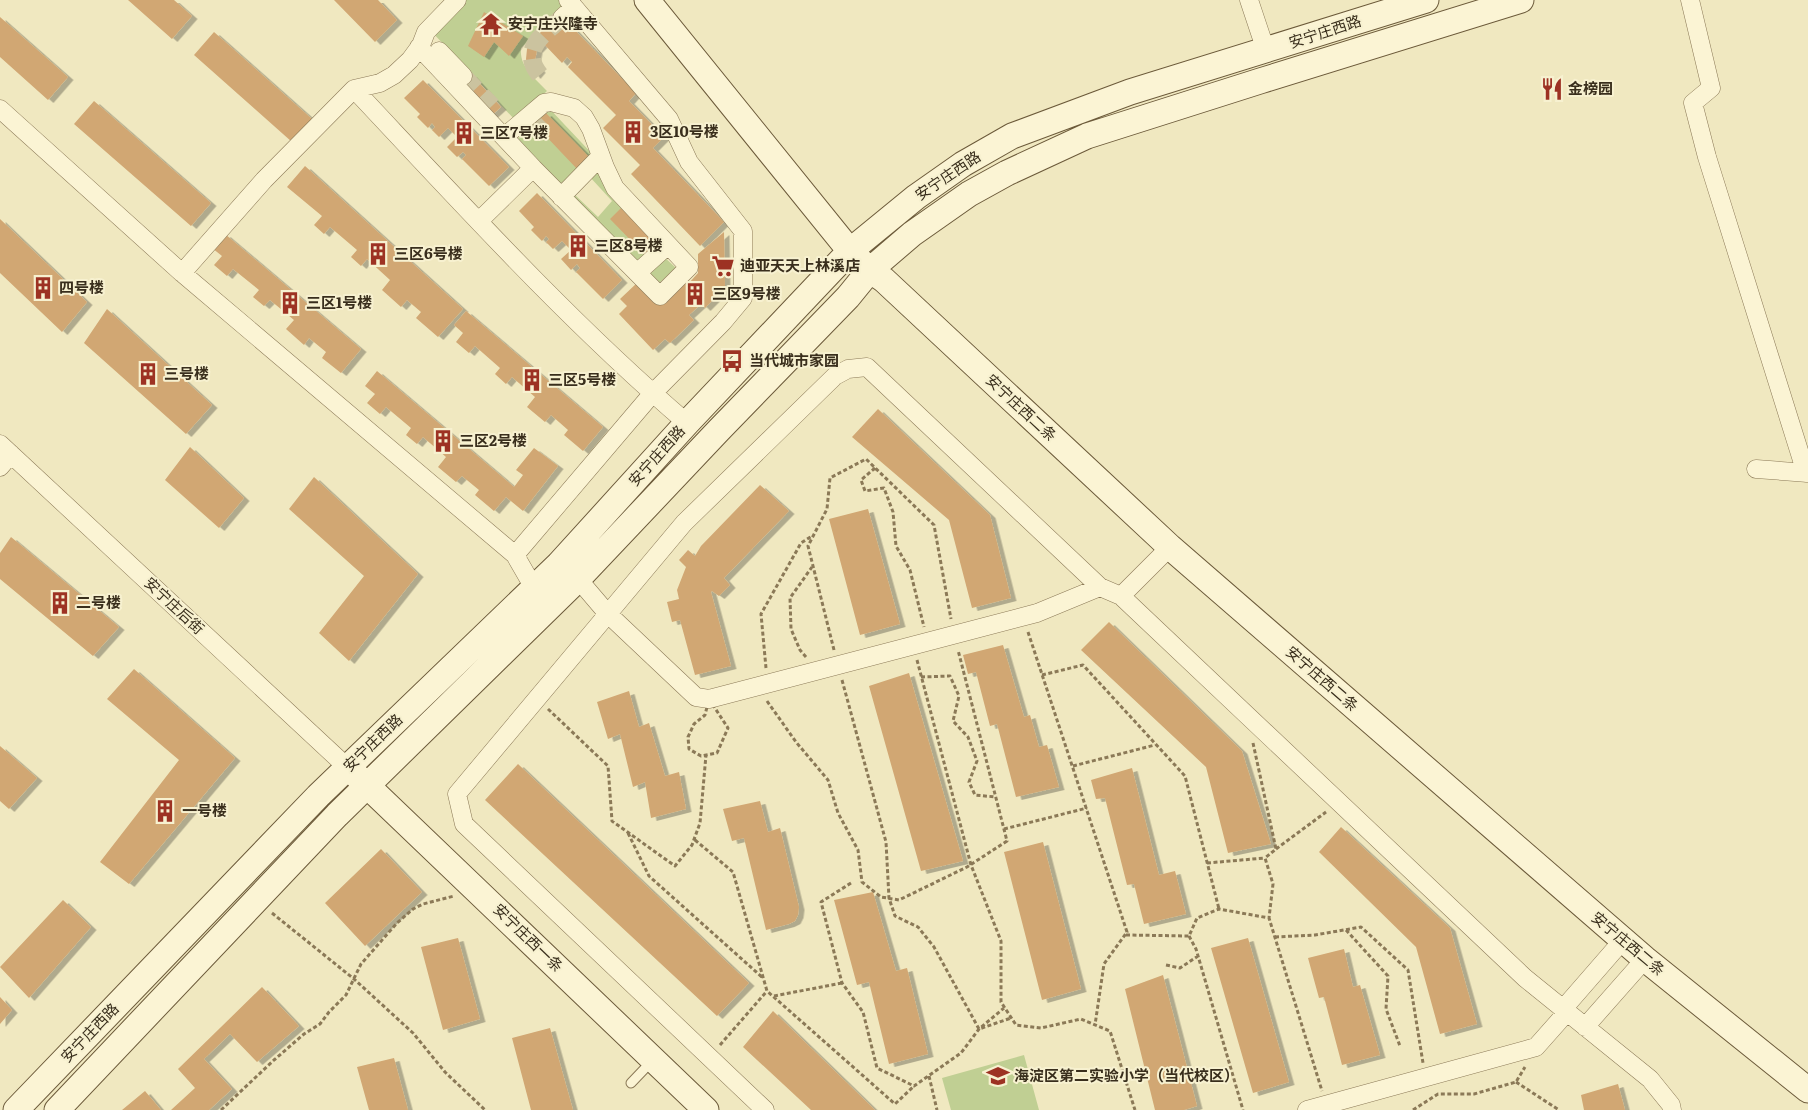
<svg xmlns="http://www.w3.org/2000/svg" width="1808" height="1110" font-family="Literata,'Noto Sans SC',serif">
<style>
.green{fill:#c0cf93}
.building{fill:#d1a773;filter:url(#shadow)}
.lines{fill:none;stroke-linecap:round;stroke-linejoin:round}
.street-tunnel{stroke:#cbc39f;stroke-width:18;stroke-dasharray:18 9;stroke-linecap:butt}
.lane-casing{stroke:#8b7957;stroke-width:11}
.street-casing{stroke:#8b7957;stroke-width:19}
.secondary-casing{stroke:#6c5a3a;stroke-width:27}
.path{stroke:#8b7957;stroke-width:3;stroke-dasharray:4 2.5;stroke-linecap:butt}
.lane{stroke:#fbf4d4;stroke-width:9}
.street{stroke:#fbf4d4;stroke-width:18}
.secondary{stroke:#fbf4d4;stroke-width:25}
.labels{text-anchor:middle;stroke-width:4;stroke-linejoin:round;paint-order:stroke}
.poi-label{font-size:15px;font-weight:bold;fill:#392e1c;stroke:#f7f1d0;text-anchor:start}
.street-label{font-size:15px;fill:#392e1c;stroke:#f7f1d0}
</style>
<defs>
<filter id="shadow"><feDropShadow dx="5.5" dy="3" stdDeviation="0" flood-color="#0004"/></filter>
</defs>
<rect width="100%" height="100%" fill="#f0e8c0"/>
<path class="green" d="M463,0H560L563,7L521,48C519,67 535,78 547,91L516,121L431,31Z
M547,106L597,159L563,190L518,141L520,130L527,127L535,135L539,131L531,123Z
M597,170L665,245L642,266L569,196L573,193L598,217L612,201L589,176Z
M663,256L676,268L657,285L647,275Z
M1024,1055L1039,1110H951L942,1078Z"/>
<path class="building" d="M128,0H174L192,16L172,39Z
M334,0H378L397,20L375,42Z
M484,12L523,36L509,56L494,42L484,57L468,46Z
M557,15L564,22L537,50L535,61L540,70L535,76L527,65L526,59L527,49L531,42Z
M0,17L68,77L48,100L0,57Z
M566,21L636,93L629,101L664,137L653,148L724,222L700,246L631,174L640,165L603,128L616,115L568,67L572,62L567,57L562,63L543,43Z
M214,32L312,119L292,142L194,55Z
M471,74L501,107L492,115L461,83Z
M423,80L509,167L489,186L462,159L466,155L463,152L457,157L447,147L457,137L448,128L439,137L432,130L435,127L432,123L428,128L417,117L420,114L404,98Z
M94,101L211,203L191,226L74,124Z
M546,113L590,158L578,170L541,131L542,130L536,123Z
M305,166L463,309L438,337L416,318L421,312L407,300L401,307L382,290L390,280L367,259L361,266L351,257L357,250L330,227L324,234L314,225L322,216L287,187Z
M537,193L622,280L603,299L576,272L580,268L577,264L571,270L561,259L571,250L562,241L553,249L546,242L549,239L546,236L542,241L531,230L534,227L519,211Z
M621,208L659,246L647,257L610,219Z
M0,219L87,302L62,332L0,273Z
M724,232L725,288L705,308L701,304L689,315L694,320L670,343L665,339L653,350L619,314L627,306L620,299L638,282L659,303L685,279L689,283L698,273V254Z
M225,234L361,349L341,373L322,358L326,352L309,338L304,345L286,329L294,320L270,300L264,306L253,297L259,290L233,269L227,276L214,265L222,256L212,248Z
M107,309L212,405L186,434L84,343Z
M466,311L603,427L583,451L564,435L568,430L551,415L545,422L527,407L535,397L512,377L506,384L495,374L500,368L475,346L469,353L456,342L463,333L454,325Z
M377,371L514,487L523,475L516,470L534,448L558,466L523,511L506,497L494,511L475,495L479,490L462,476L456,482L438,467L446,457L423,437L417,444L406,435L411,428L386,407L380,414L367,403L375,394L365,386Z
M878,409L990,515L1011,598L972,608L949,520L852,437Z
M190,447L244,498L219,528L165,480Z
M314,477L418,574L349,661L319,633L364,576L289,509Z
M760,485L789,511L724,578L730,585L719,596L712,591L711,592L731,666L695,675L680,620L672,622L667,602L679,599L677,590L686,567L679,560L688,550L695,556L701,546Z
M868,509L900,624L860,635L829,519Z
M11,537L119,627L93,656L0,579V553Z
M1109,622L1242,751L1271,844L1228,853L1206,767L1081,650Z
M1003,645L1024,717L1030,715L1039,747L1047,745L1059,787L1016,797L997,724L990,726L976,672L968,674L963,655Z
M134,669L235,758L129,884L100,862L179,760L107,699Z
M909,673L963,861L921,871L869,686Z
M629,691L639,727L649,723L665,776L679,772L686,809L651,818L645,782L633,787L620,734L608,739L597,702Z
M0,746L37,778L9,809L0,801Z
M518,764L749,983L717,1016L485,800Z
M1132,768L1159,875L1175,871L1186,914L1144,924L1134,884L1127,885L1105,798L1096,799L1091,780Z
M760,801L768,832L780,828L799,907L798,915L795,921L789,924L766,930L744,838L732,841L723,809Z
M1341,827L1450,928L1477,1024L1440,1034L1416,947L1319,852Z
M1043,842L1081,989L1042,1000L1004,852Z
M381,849L422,892L365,946L325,903Z
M873,892L896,971L907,968L928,1054L889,1064L869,982L857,985L834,900Z
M63,900L91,927L29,998L0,967Z
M458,938L480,1019L443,1030L421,947Z
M1248,938L1289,1082L1253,1093L1211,948Z
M1344,949L1353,987L1360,985L1380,1055L1342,1065L1324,997L1319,998L1308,958Z
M1163,975L1197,1106L1184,1110H1155L1125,989Z
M262,987L299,1026L257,1062L230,1034L204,1059L232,1089L209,1110H171L195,1088L178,1069Z
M0,997L12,1010L0,1024Z
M773,1011L875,1110H811L743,1047Z
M550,1028L573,1110H531L512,1038Z
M394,1058L408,1110H369L357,1067Z
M1618,1084L1625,1110H1584L1581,1095Z
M145,1091L161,1110H122Z"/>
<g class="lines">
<path class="street-tunnel" d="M540,75C519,50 543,34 562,18
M463,76L492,106
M534,131L544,121"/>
<defs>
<path id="lane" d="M631,1083L652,1061"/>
<path id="street" d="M1249,0L1266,51
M1690,0L1711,88L1693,103L1707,157L1806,473
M562,18L574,7
M419,47L533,168
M439,51L463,76
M354,89C461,203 568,321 687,423
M0,109L182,273L515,555L534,588
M561,197L601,156
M479,221L533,168L660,296L689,267L615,188L605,167L591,129L584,117L574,108L551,102L544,103L504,137
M182,273L264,180L354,89L380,83L394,75L410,60L421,45L426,32L457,0
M637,273L668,245
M0,444L348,768
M0,467L11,454
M1756,469L1808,473
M515,555L652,394L723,322L743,298V231L689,162L669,119L568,0
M569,572L578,579L607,613L696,697L709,699L1037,613L1100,587
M1121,596L1170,547
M1563,1009L1623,940
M1585,1027L1645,959
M765,1110L464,824L457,794L684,523L835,376L848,369L867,367L1100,587L1121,596L1525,978L1650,1079L1671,1105L1672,1110
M1307,1110L1536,1047L1567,1012"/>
<path id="secondary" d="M647,0L850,251L870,270L884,280L1170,547L1645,959L1808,1090
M356,775L706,1110
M16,1110L318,796L559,564L687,423L830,272L850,251L916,197L963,164L1012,136L1130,92L1426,0
M57,1110L337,815L578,579L719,430L848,297L870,270L912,234L969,194L1007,173L1087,136L1260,81L1521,0"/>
</defs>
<use href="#lane" class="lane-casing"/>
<use href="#street" class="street-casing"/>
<use href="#secondary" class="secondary-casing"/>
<path class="path" d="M875,468L861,480L865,491L884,488L893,512L896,546L910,570L924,627
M1028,632L1127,932L1104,964L1095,1025
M834,650L808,546L827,509L830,478L866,459L934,525L951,619
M806,657L800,650L791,629L790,598L812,567
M917,660L971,865L1001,941V1002L1016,1025L1041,1028L1081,1019L1110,1031L1135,1110
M766,668L761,614L801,543L812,536
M1042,675L1083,665L1185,776L1219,909
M921,677L950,676L959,696L953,721L968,737L977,761L969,782L975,795L996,797
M842,680L886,842L889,898L895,916L918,927L934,947L979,1029L1011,1018
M709,699L728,728L717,753L701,756L689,749L688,737L694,724L705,715Z
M767,701L796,742L828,780L838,813L858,850L862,882L881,897L899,900L967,867L1007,841L958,650
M548,709L608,766L612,821L675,866L692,845L700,823L706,755
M1253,743L1276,849L1265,858L1273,884L1269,918
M1073,766L1155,745
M1004,829L1087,808
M628,833L649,876L763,978
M695,840L733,872L767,991L895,1104L914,1086
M1276,849L1326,812
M1207,863L1265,858
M851,883L821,902L842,983L863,1012L877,1068L914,1086L961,1053L979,1029L1004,1008
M272,913L354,979L413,1033L445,1072L485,1110
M1346,930L1388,976L1386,1009L1400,1046
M1126,935L1189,936L1197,918L1219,909L1269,918L1322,1091
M1189,936L1196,949L1243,1110
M1275,937L1315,935L1361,927L1408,970L1423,1063
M1166,965L1180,968L1198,956
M774,996L842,983
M720,1045L767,991
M929,1076L937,1110
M1516,1082L1559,1110
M221,1110L274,1060L304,1034L320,1024L329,1012L346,995L361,964L397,923L413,909L423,904L454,896
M1413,1110L1438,1094H1474L1516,1082L1525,1067"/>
<use href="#lane" class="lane"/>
<use href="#street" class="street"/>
<use href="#secondary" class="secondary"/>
</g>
<defs>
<symbol id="temple-bare" viewBox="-9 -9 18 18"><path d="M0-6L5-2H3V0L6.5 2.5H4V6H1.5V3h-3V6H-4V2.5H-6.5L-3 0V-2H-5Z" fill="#9d3223" stroke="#f7f1d0" stroke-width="2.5" paint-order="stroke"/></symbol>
<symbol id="restaurant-bare" viewBox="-9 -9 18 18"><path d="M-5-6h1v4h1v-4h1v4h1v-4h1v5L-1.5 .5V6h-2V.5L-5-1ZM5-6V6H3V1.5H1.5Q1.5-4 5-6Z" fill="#9d3223" stroke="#f7f1d0" stroke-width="2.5" paint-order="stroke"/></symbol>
<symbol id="building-bare" viewBox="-9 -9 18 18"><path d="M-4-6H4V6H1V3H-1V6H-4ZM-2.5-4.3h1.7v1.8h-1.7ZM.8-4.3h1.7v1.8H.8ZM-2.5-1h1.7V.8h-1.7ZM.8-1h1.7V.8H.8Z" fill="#9d3223" stroke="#f7f1d0" stroke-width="2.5" paint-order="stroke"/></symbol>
<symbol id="supermarket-bare" viewBox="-9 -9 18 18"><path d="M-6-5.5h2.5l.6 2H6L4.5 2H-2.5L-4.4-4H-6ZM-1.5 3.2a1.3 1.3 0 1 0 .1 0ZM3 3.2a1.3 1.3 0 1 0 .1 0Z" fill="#9d3223" stroke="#f7f1d0" stroke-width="2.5" paint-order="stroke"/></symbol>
<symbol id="bus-bare" viewBox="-9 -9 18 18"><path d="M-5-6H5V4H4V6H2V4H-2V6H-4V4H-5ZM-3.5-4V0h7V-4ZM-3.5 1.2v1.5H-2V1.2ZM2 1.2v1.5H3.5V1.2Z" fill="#9d3223" stroke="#f7f1d0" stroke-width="2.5" paint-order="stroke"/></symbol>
<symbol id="school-bare" viewBox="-9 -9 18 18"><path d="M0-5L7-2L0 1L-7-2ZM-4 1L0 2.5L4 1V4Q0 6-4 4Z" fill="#9d3223" stroke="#f7f1d0" stroke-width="2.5" paint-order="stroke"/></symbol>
</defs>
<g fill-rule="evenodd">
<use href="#temple-bare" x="475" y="8" width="32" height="32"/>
<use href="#restaurant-bare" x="1536" y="73" width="32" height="32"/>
<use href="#building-bare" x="617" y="116" width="32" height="32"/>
<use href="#building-bare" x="448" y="117" width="32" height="32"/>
<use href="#building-bare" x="562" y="230" width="32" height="32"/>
<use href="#building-bare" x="362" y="238" width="32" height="32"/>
<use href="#supermarket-bare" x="707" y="250" width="32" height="32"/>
<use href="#building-bare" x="27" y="272" width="32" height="32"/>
<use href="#building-bare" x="679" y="278" width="32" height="32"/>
<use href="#building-bare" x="274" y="287" width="32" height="32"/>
<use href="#bus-bare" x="716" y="345" width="32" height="32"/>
<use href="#building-bare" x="132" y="358" width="32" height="32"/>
<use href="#building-bare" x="516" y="364" width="32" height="32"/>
<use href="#building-bare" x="427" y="425" width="32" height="32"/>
<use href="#building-bare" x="44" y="587" width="32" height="32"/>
<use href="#building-bare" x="149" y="795" width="32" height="32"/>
<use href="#school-bare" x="982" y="1060" width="32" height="32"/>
</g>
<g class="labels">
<g class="poi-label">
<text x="508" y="29">安宁庄兴隆寺</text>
<text x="1568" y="94">金榜园</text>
<text x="650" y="137">3区10号楼</text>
<text x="480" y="138">三区7号楼</text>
<text x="594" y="251">三区8号楼</text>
<text x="394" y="259">三区6号楼</text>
<text x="740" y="271">迪亚天天上林溪店</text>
<text x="59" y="293">四号楼</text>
<text x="712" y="299">三区9号楼</text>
<text x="306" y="308">三区1号楼</text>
<text x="749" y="366">当代城市家园</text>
<text x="164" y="379">三号楼</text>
<text x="548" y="385">三区5号楼</text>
<text x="459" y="446">三区2号楼</text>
<text x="76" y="608">二号楼</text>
<text x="182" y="816">一号楼</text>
<text x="1014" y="1081">海淀区第二实验小学（当代校区）</text>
</g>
<g class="street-label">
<text transform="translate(1325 32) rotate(-18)" y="5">安宁庄西路</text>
<text transform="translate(948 176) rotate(-34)" y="5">安宁庄西路</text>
<text transform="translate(1021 408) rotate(43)" y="5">安宁庄西二条</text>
<text transform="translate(657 456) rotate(-48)" y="5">安宁庄西路</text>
<text transform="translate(174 606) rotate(43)" y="5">安宁庄后街</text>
<text transform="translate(1322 679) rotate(41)" y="5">安宁庄西二条</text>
<text transform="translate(373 743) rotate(-44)" y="5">安宁庄西路</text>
<text transform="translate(528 938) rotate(44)" y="5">安宁庄西一条</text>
<text transform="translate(1628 944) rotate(40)" y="5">安宁庄西二条</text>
<text transform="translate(90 1033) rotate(-46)" y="5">安宁庄西路</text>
</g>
</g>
</svg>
